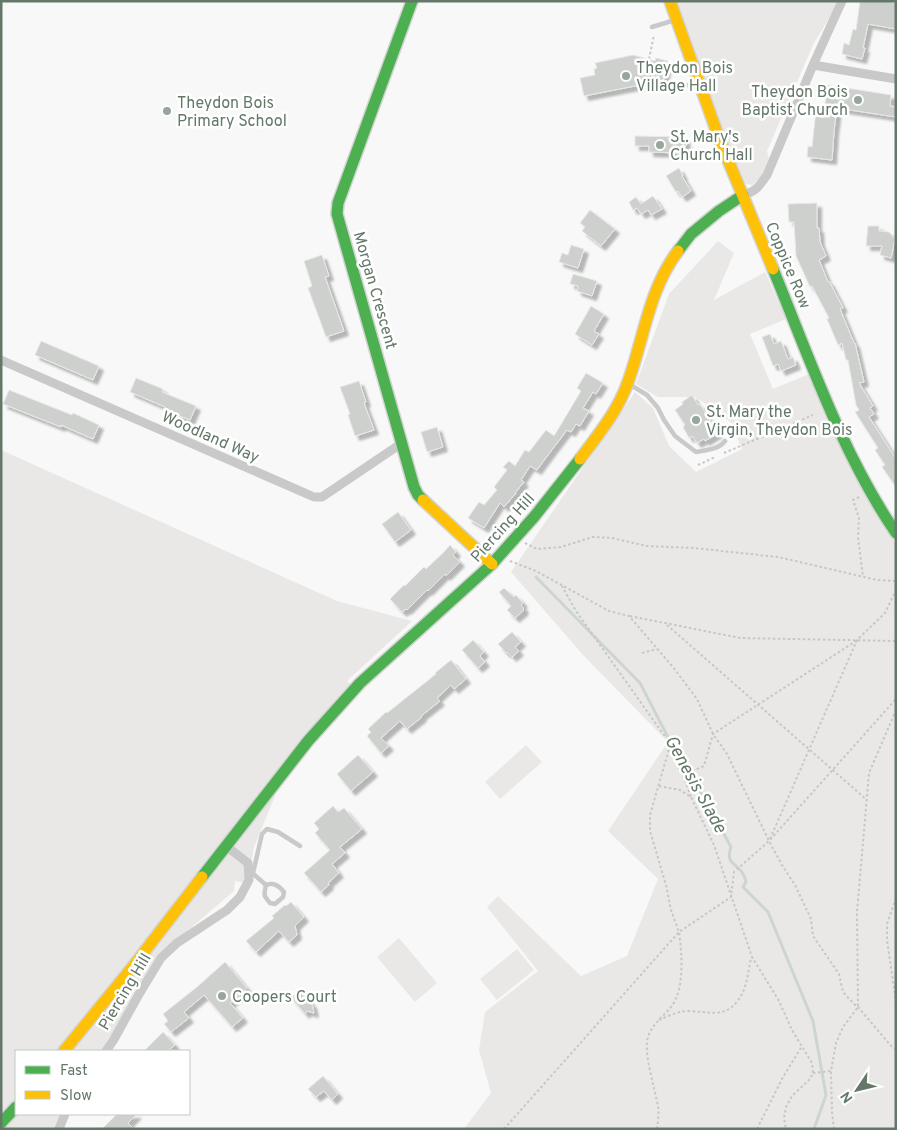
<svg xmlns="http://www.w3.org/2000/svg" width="897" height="1130" font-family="Overpass,sans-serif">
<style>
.green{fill:#eae8e6}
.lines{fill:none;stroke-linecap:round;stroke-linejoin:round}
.stream{stroke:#cdd6cd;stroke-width:3}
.building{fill:#ced0ce;stroke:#e8e8e8;filter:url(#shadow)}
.fast-casing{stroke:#d2d4d2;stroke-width:14}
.slow-casing{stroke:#d2d4d2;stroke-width:14}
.path{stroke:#c5c7c5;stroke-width:2;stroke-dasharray:2.5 2.5;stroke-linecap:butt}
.lane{stroke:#c8c9c8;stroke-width:4.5}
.street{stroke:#c8c9c8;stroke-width:9}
.fast{stroke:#4caf50;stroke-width:11}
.slow{stroke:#ffc107;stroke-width:11}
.poi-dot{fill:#97a59a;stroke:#fff;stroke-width:2}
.labels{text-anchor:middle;stroke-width:5;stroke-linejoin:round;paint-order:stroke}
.poi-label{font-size:16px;fill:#637868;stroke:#fff;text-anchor:start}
.street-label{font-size:16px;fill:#637868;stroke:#fff}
.water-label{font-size:18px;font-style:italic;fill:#637864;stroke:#fff}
</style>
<defs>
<filter id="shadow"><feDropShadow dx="4.5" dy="4.5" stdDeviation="1" flood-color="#0004"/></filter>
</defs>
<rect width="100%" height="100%" fill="#f8f8f8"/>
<path class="green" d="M676,1H836L833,12L814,43L767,151L769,159L761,177L752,185L746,184C719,125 698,62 676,1Z
M718,241L734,253L714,300L765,272L786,319L750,334L773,389L809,374L865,496L896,544V1129H464L491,1093L479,1050L485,1012L538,971L487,907L498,896L581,976L627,956L658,879L608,831L668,742L584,656L511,572L635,392L653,408L669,446L696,472L742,449L731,422L696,397H658L636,384L669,294Z
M1,450L337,601L412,621L347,681L352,685L277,791L254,847L248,883L235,881L234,891L158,956L102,1051H16V1114H62L55,1129H1Z
M526,745L542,762L500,799L485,782Z
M399,938L437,983L415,1002L377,957Z
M517,949L534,970L497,1000L480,979Z"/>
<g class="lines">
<path class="stream" d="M536,577L640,683L672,745L710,808L731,847C726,862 733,862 741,871C744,874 745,878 746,882L743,887L768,912L813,1021L826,1095L814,1129"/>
</g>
<path class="building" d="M860,1H886L896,3V29L868,24L863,48H865L862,59L842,54L844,43L849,45L853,29L856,30Z
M633,55L655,61L656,58L668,61L663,82H655L584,96L580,78L595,75L594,69L597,68L595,63Z
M828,85L891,95L890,106L896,107V117L837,108L834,131L832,160L807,157L808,146L812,147L816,110L824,111Z
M635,136L685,137L686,146H681V153L649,152V146H635Z
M679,168L683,176H682L691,191L682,197L678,191L676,192L666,176Z
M653,196L662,209L651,215L648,210L641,214L637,208L633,210L629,202L636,197L641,204Z
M817,203V228H819L820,242L826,256L819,260L828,282L829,281L843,308L840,309L854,343H855L864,382L859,383L873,406L870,408L874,414L869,417L896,459V487L882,467L885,465L875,450L878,448L855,412L859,410L856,405L848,360H846L842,343L838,345L827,319L829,318L812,286L810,287L796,256L794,222H789L788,204Z
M590,210L615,229L601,246L582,231L585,227L580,223Z
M868,226H879V231L889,232L895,239L891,258L880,255L882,246H866Z
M571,245L584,249L578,268L559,262L562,253L568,255Z
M322,255L329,276L325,277L344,331L326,337L308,288L312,286L304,261Z
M573,274L597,281L592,296L577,291L578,286L570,284Z
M591,306L604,314L594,331L599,334L592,345L575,334Z
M770,334L774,344L781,341L788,359L793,357L796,365L781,371L778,364L773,366L762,337Z
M41,341L99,366L93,380L35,355Z
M586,373L603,383L596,394L593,392L583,408L589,411L580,426L576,424L571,432L567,430L545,459L537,470L530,466L521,480L524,482L515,493H516L504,507L500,503L484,528L468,518L479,502L484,505L497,490L494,487L507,470L503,467L509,461L515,466L525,450L529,452L546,430L554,436L581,391L577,388Z
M136,378L163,389L162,392L196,406L190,420L163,409L165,407L130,392Z
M359,381L366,402L364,403L374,430L355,436L348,415L350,414L340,387Z
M9,390L72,415L73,413L99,425L93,439L61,425V427L3,404Z
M692,395L698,405L700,404L718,433L705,441L704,439L697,443L692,436L689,438L683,427L685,425L675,410L683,404L682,402Z
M437,427L443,447L427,452L421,432Z
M398,512L411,530L395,542L382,524Z
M450,545L456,552L453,555L460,562L446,576L445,574L428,591L427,590L407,610L406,609L402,612L390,599L404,585L405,586L424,567L426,569L444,552Z
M504,588L514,597L516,595L523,603L521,605L524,608L523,609L524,610L515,618L507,610L511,606L499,592Z
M512,632L521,642L515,647L519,651L512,657L507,652L506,653L498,644Z
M473,640L484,652L480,656L485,662L478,668L462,650Z
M451,660L466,679L454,689L451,685L437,698L440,701L421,716L422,717L407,729L400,721L381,738L389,746L381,753L367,736L371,732L368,729L386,712L387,713L436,674L435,673Z
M358,755L373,772L351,791L337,774Z
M333,806L338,812L344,808L362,829L340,847L345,853L332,864L339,873L328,883L329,885L321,892L304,873L330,850L315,833L319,829L314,823Z
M291,902L304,917L295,926L297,935L289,942L279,931L256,952L246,941L274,918L272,916L285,905L286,906Z
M225,962L247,988L230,1003L243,1018L232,1027L204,995L184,1012L189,1018L171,1032L164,1024L168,1021L163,1014L197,987Z
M300,990L312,1004L314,1013L307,1011L305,1014L291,998Z
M163,1032L175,1045L168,1051H144Z
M323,1076L338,1094L332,1100L324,1091L316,1097L308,1089Z
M117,1114H137L128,1123L134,1129H102Z"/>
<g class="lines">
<defs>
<path id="fast" d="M412,1L338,203L337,214L414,487L418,495L423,500
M678,251L691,234L719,211L743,195
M773,269C809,357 842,454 896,533
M202,877L308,741L360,683L492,564L534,517L580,459
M1,1123L16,1107"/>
<path id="slow" d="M670,1L719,138L773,269
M580,459C598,435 618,411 628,382C644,338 649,289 678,251
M423,500L492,564
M64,1051L131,969L202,877"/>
</defs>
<use href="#fast" class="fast-casing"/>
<use href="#slow" class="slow-casing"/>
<path class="path" d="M649,59L654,35
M724,453L813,415
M698,465L715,457
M859,497L853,500L859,518L858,537L863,577
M525,543L537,549L561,547L593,537L612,538L647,546L694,548L778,557L877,580L896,581
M510,561L536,571L609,611L629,616L673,667L697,699L713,734L727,754L769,841L782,865L795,885L811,919L813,936L839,974L843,992L854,1004L858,1007L892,1047L896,1049
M630,616L740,638L896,641
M667,625L867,800
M642,653L657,649
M669,749L683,775L691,797
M683,775L704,766L713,734L856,641
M659,786L680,790L691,797L714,845L752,957L779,1001L792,1030L812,1063L813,1073L810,1079L792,1096L786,1107L784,1118L786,1129
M770,839L857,640L885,613L896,590
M896,898L887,924V940L896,1002
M659,1020C668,1016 678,1011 689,1011C713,1012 729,1020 743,992C747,983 749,968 751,958
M813,1073L831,1071
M504,1129L679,932L671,910L666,885L650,831V815L669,749L672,745L661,731L576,611L562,586
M657,1129C658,1121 659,1113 658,1106C655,1089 643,1052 648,1037C652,1024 663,1017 671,1007C685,989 682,954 679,932L731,897L734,872L769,841L896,699
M757,1129L783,1077L802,1046
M834,1129L832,1112L831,1071L836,1043L843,1027L858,1007L857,912L869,773L896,710"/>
<path class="lane" d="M652,27L675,20
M655,87L689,85L697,83
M629,384L647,395L658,408L664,420L675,436L696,452C706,450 718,450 725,441
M249,870L266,885C274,882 279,886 284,892L283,897L275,904L270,903C263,895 264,895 266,885
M253,873L262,834L267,829L278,832L300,846"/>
<path class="street" d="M813,65L896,79
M743,195C757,191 759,186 767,175L813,65L842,1
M1,360L314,497H322L402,443
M106,1051L113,1041L138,996L161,958L177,943L227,910L240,897L249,880L248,863L226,846
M59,1129L65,1114"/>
<use href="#fast" class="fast"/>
<use href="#slow" class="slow"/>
</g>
<g class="poi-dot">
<circle cx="626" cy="76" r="5"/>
<circle cx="858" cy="100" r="5"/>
<circle cx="167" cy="111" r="5"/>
<circle cx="660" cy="145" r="5"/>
<circle cx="696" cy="420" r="5"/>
<circle cx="222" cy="996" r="5"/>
</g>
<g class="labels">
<g class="poi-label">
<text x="636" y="73">Theydon Bois<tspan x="636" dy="18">Village Hall</tspan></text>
<text x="848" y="97" text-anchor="end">Theydon Bois<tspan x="848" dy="18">Baptist Church</tspan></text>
<text x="177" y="108">Theydon Bois<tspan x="177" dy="18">Primary School</tspan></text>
<text x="670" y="142">St. Mary's<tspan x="670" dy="18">Church Hall</tspan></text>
<text x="706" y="417">St. Mary the<tspan x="706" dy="18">Virgin, Theydon Bois</tspan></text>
<text x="232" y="1002">Coopers Court</text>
</g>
<g class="street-label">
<text transform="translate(789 265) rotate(67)" y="6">Coppice Row</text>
<text transform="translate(376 290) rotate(74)" y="6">Morgan Crescent</text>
<text transform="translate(211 436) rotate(24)" y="6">Woodland Way</text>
<text transform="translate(502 527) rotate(-48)" y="6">Piercing Hill</text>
<text transform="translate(124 991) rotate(-59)" y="6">Piercing Hill</text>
</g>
<g class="water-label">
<text transform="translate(696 784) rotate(61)" y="6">Genesis Slade</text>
</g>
</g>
<rect width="897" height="1130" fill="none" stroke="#637868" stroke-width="5"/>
<rect x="15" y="1050" width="175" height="65" fill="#ffffff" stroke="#c1c9c3"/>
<rect x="25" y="1066" width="25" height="8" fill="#4caf50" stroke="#c1c9c3"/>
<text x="60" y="1075" font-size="15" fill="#637868">Fast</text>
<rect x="25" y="1091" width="25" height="8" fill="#ffc107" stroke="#c1c9c3"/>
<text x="60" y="1100" font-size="15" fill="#637868">Slow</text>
<g transform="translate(857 1090) rotate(235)" stroke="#ffffff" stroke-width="4" paint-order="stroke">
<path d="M0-4L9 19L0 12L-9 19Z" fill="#637868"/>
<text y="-8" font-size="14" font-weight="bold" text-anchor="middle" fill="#637868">N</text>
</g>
</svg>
